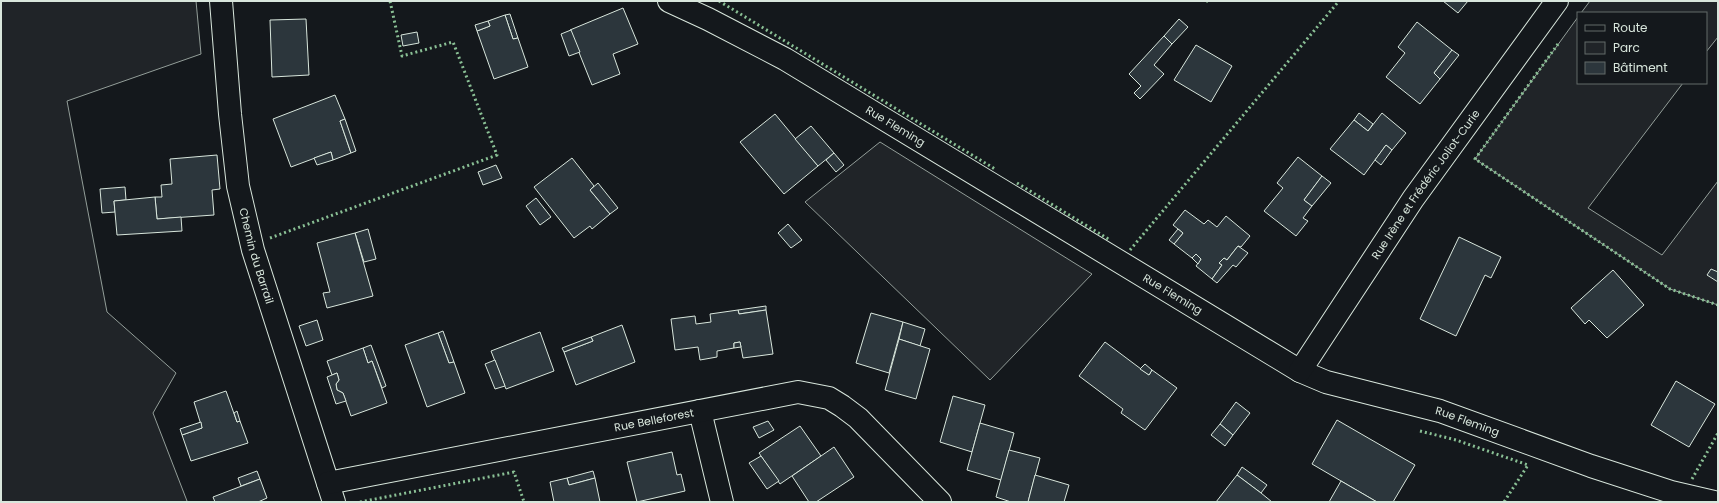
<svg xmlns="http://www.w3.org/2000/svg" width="1719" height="503" viewBox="0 0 1719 503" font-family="Poppins,sans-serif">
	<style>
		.green { fill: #202428; stroke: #939e99 }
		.building { fill: #2c363c; stroke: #d8e6dc }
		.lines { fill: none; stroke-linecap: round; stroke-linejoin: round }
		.minor-casing { stroke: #d8e6dc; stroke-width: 24 }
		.minor { stroke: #14181c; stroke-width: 22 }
		.hedge { stroke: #8ac095; stroke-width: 3; stroke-dasharray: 2 3; stroke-linecap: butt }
		.labels { text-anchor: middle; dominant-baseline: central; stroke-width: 3; stroke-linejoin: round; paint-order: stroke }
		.street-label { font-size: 11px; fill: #d8e6dc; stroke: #14181c }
	</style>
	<rect width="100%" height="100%" fill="#14181c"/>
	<g class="green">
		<path d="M1 1H196L201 54 67 101 107 312 176 373 153 413 187 501 184 502H1Z"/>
		<path d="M1590 1H1718V37L1706 52V13H1581Z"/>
		<path d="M1578 17V83H1683L1588 208 1662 255 1718 181V305L1670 289 1475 159Z"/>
		<path d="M880 142 1092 274 990 380 805 202Z"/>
	</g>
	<g class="building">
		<path d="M1443 1H1468L1458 13Z"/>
		<path d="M623 8 638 44 613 54 620 74 592 85 570 30Z"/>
		<path d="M510 14 518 38 513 39 505 15Z"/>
		<path d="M505 15 513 39 518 38 528 67 494 79 477 31 490 26 488 21Z"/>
		<path d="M306 19 309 75 272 77 270 20Z"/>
		<path d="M1179 19 1188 27 1172 44 1164 36Z"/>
		<path d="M488 21 490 26 477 31 475 25Z"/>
		<path d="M1417 22 1452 50 1434 73 1440 79 1420 104 1386 77 1405 53 1398 47Z"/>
		<path d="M571 30 580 52 569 56 561 34Z"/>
		<path d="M417 32 419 43 403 46 401 35Z"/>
		<path d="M1164 36 1172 44 1154 65 1164 74 1140 99 1134 93 1141 86 1129 74Z"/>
		<path d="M1196 45 1232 66 1211 102 1174 80Z"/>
		<path d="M1452 50 1459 55 1440 79 1434 73Z"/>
		<path d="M335 95 345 119 340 121 351 153 333 160 331 152 291 167 273 119Z"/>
		<path d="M1359 113 1373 124 1368 131 1354 120Z"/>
		<path d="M1382 113 1406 133 1392 150 1386 145 1364 175 1330 149 1354 120 1368 131Z"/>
		<path d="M775 114 818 166 784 194 740 142Z"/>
		<path d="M345 119 356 151 351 153 340 121Z"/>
		<path d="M811 126 834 153 818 166 795 139Z"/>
		<path d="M1386 145 1392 150 1381 165 1375 160Z"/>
		<path d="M331 152 333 160 317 165 314 158Z"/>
		<path d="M834 153 844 165 836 172 826 160Z"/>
		<path d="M217 155 220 189 212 190 214 215 157 219 155 197H162L161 185 172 184 170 159Z"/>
		<path d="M1298 157 1322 176 1304 200 1312 206 1303 218 1308 221 1296 236 1264 211 1283 188 1277 183Z"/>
		<path d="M572 158 594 186 590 190 610 214 592 229 590 226 574 238 534 187Z"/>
		<path d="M496 165 502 178 483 185 478 172Z"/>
		<path d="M1322 176 1331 183 1312 206 1304 200Z"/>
		<path d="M598 183 618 208 610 214 590 190Z"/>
		<path d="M125 187 126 200 114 201 115 212 102 213 100 189Z"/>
		<path d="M155 197 157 219 181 217 182 231 117 235 114 201Z"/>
		<path d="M536 198 551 217 540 225 526 206Z"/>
		<path d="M1185 210 1204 224 1208 220 1217 227 1226 216 1250 236 1241 247 1238 246 1227 260 1224 258 1219 263 1222 265 1212 279 1196 266 1201 259 1196 254 1192 258 1174 244 1183 233 1173 225Z"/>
		<path d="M788 224 802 240 791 248 778 233Z"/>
		<path d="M368 229 376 259 364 262 355 233Z"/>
		<path d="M1178 229 1183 233 1174 244 1169 240Z"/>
		<path d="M355 233 373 296 327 308 323 293 330 292 317 243Z"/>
		<path d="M1459 237 1501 257 1491 278 1485 275 1456 336 1420 319Z"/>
		<path d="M1238 246 1248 253 1236 267 1233 265 1217 283 1212 279 1222 265 1219 263 1224 258 1227 260Z"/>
		<path d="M1196 254 1201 259 1198 264 1192 258Z"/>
		<path d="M1711 269 1718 272V282L1707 275Z"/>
		<path d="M1613 270 1644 305 1607 338 1589 320 1585 324 1571 308Z"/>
		<path d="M766 306V310L739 314 738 310Z"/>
		<path d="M738 310 739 314 766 310 773 354 743 358 740 342 734 343V348L717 351V357L700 360 698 347 675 350 671 319 695 316 696 324 711 322 710 314Z"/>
		<path d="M871 313 903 322 889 373 856 363Z"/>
		<path d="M317 320 323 340 306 346 299 326Z"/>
		<path d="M903 322 925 329 920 346 899 339Z"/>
		<path d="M622 325 635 362 576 385 564 352 593 341 591 337Z"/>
		<path d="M443 331 454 362 449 363 438 333Z"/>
		<path d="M540 332 554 371 506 389 491 351Z"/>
		<path d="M438 333 449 363 454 362 465 393 427 407 405 345Z"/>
		<path d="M591 337 593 341 564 352 562 348Z"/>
		<path d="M899 339 930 349 916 399 885 390Z"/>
		<path d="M740 342 741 347 734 348V343Z"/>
		<path d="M1105 342 1149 375 1152 370 1177 388 1145 430 1121 413 1123 409 1079 376Z"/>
		<path d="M371 345 386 386 382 388 372 361 368 363 363 348Z"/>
		<path d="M363 348 368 363 372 361 387 403 351 416 343 393 337 390 336 384 339 380 337 373 332 375 327 361Z"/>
		<path d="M495 360 505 386 495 389 485 364Z"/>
		<path d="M1145 364 1152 370 1149 375 1140 369Z"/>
		<path d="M337 373 339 380 336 384 337 390 343 393 346 401 336 404 327 377Z"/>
		<path d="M1676 381 1715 404 1689 447 1651 425Z"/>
		<path d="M226 391 237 422 240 421 248 443 191 461 182 435 202 428 194 402Z"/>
		<path d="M953 396 985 405 972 452 940 442Z"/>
		<path d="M1236 402 1250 413 1233 435 1220 424Z"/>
		<path d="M237 411 240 421 237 422 234 413Z"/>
		<path d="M1337 420 1415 465 1393 502H1377L1312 464Z"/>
		<path d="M768 421 774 430 759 438 753 427Z"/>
		<path d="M201 422 202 428 182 435 180 429Z"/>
		<path d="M980 423 1014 433 1001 480 967 470Z"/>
		<path d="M1220 424 1233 435 1225 446 1211 435Z"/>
		<path d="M800 426 821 456 780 484 759 453Z"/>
		<path d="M834 447 854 477 816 502H809L792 476Z"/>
		<path d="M1009 450 1040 458 1028 502H1011L996 497Z"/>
		<path d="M672 452 677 475 681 474 685 491 637 502 627 462Z"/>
		<path d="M761 456 779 481 767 489 749 463Z"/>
		<path d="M1242 467 1267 485 1261 493 1237 475Z"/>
		<path d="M257 471 260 479 241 486 238 478Z"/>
		<path d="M593 471 595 478 569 485 567 478Z"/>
		<path d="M1035 475 1069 485 1064 502H1028Z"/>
		<path d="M1237 475 1261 493 1272 502H1216Z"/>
		<path d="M567 478 569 485 595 478 600 502H554L550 482Z"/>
		<path d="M260 479 267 498 258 502H215L213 497Z"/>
		<path d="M1341 481 1377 502H1329Z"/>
	</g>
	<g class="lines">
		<defs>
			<g id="minor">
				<path id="s1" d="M221 1 230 114 238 186 253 250 334 502"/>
				<path id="s2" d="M669 1 708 19 785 59 1300 371 1326 382 1440 411 1591 466 1671 492 1714 502"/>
				<path id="s3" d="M1300 371 1413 199 1557 1"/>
				<path d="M700 411 722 502"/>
				<path id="s4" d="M328 483 798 392 829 398 842 406 858 418 940 502"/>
			</g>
		</defs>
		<use href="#minor" class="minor-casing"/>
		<use href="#minor" class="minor"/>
		<g class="hedge">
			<path d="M719 1 995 169"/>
			<path d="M1206 2 1207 1"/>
			<path d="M1558 44 1475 159 1670 289 1718 305"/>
			<path d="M1017 183 1110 240"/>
			<path d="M270 238 497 155 453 42 402 56 390 1"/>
			<path d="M1130 250 1339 1"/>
			<path d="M1420 431 1456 440 1528 465 1504 502"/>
			<path d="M1692 479 1718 433"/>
			<path d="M360 502 514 472 524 502"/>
		</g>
	</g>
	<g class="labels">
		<g class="street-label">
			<text stroke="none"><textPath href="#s2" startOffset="259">Rue Fleming</textPath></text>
			<text stroke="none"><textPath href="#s3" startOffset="225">Rue Irène et Frédéric Joliot-Curie</textPath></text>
			<text stroke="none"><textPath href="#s1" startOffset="258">Chemin du Barrail</textPath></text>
			<text stroke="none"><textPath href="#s2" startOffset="583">Rue Fleming</textPath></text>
			<text stroke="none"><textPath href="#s4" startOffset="332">Rue Belleforest</textPath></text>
			<text stroke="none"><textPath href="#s2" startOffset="907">Rue Fleming</textPath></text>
		</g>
	</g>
	<rect width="1719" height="503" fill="none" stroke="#d8e6dc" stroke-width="4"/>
	<rect x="1577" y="12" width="130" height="72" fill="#14181c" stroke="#626a69"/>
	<rect x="1585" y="25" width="20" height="6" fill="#14181c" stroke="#626a69"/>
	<text x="1613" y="32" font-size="12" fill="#d8e6dc">Route</text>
	<rect x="1585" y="42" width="20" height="12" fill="#202428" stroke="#626a69"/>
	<text x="1613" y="52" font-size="12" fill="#d8e6dc">Parc</text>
	<rect x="1585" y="62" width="20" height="12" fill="#2c363c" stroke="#626a69"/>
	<text x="1613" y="72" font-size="12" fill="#d8e6dc">Bâtiment</text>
</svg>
